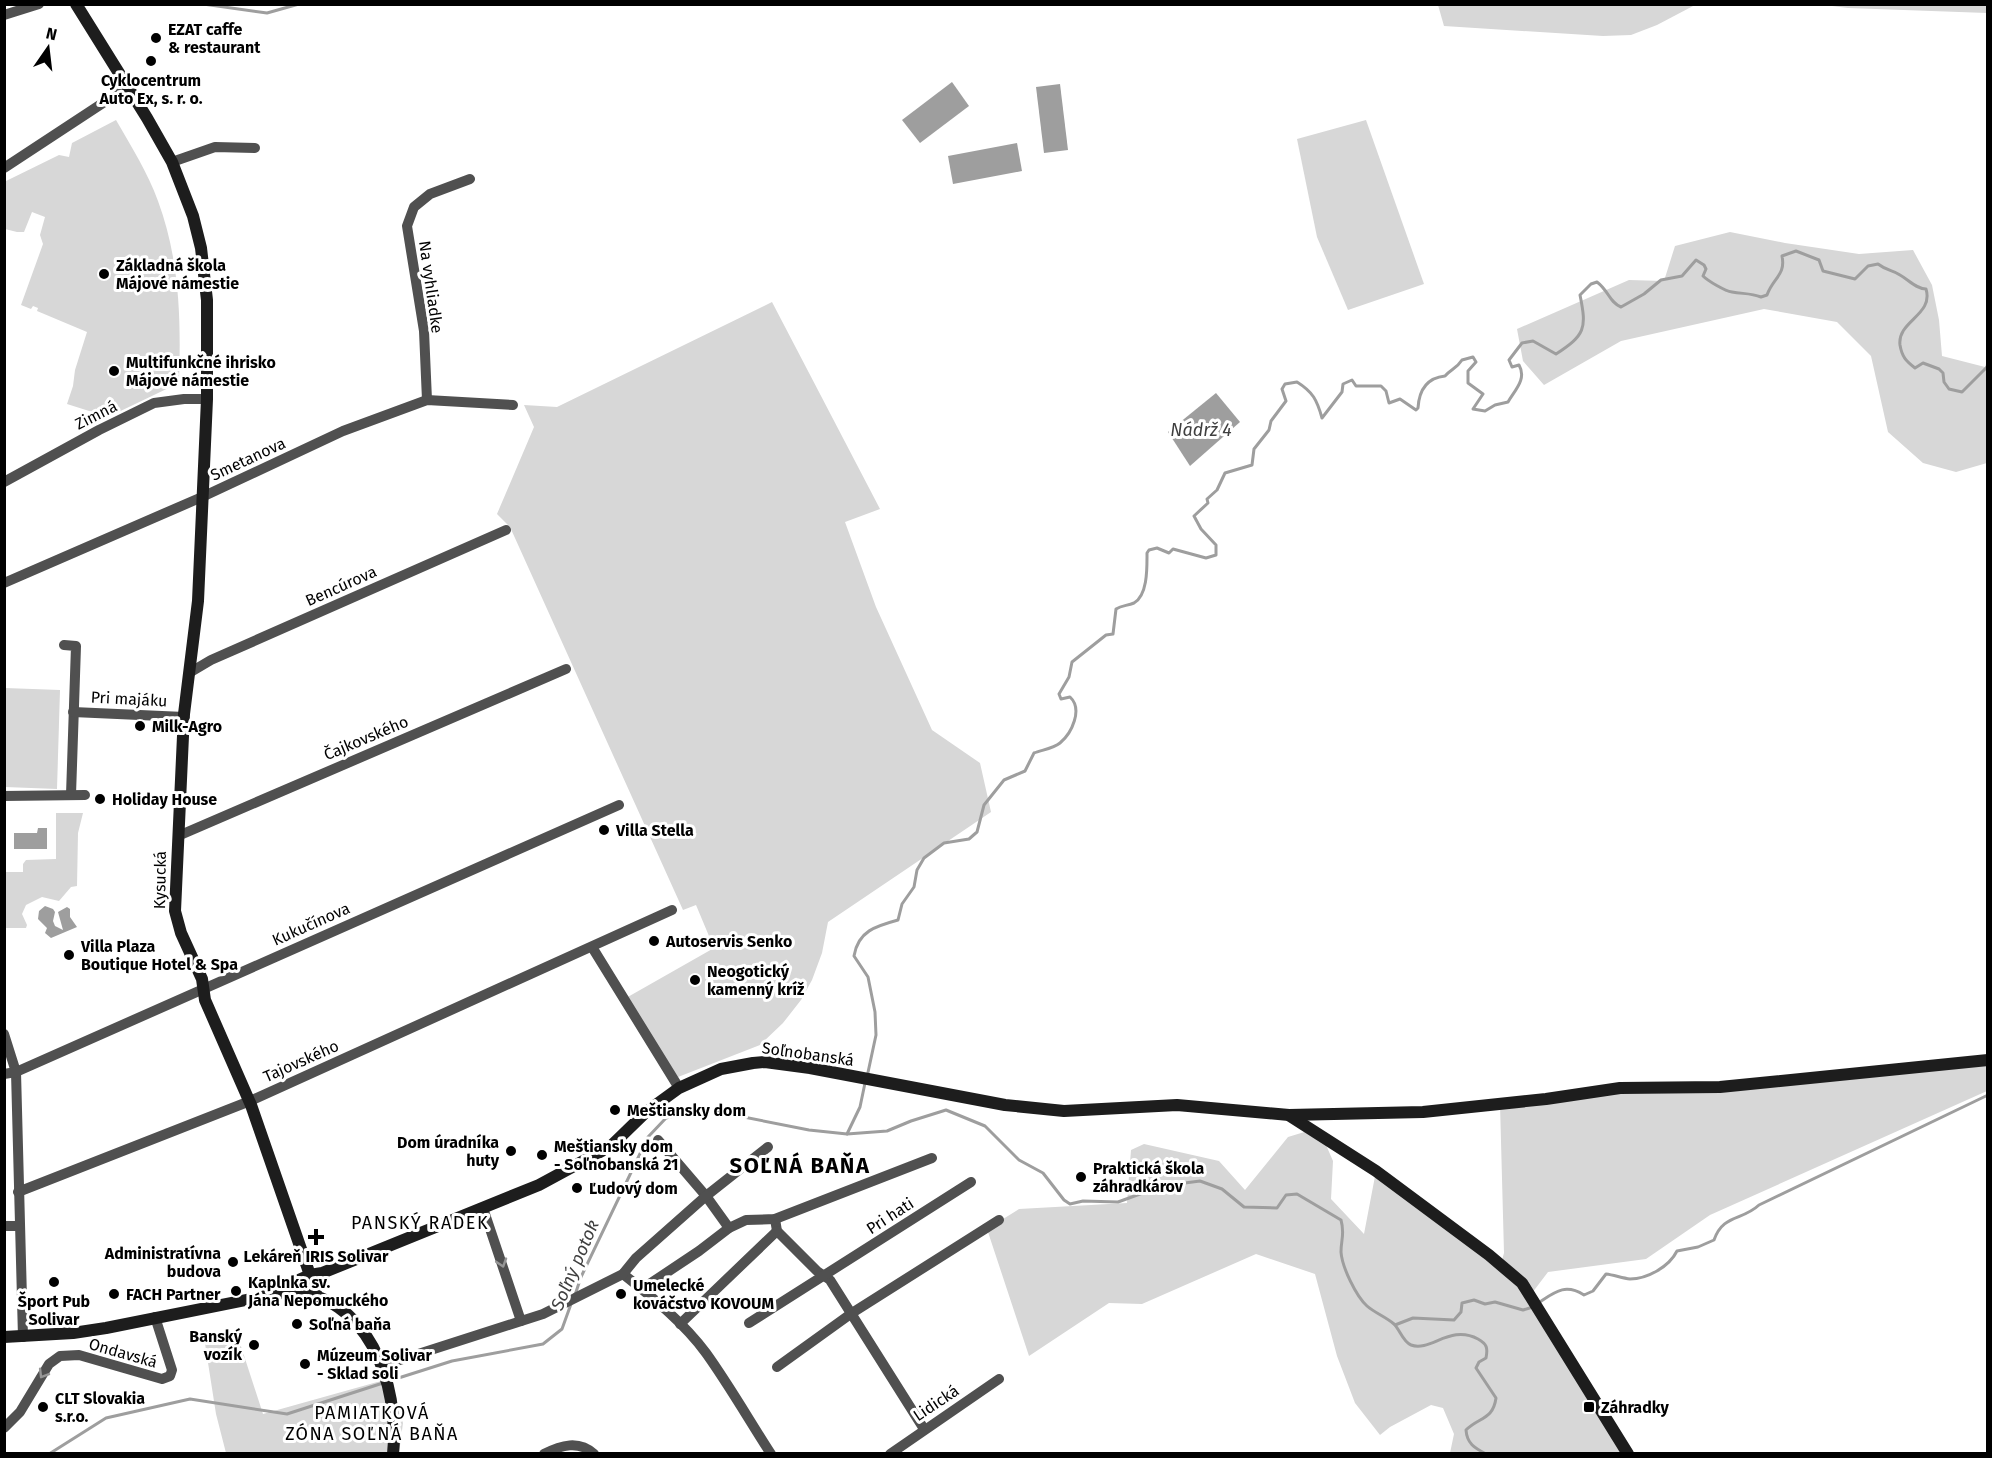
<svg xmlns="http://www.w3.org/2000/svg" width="1992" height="1458" viewBox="0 0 1992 1458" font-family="'Fira Sans',sans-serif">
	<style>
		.green { fill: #d7d7d7 }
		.water { fill: #9e9e9e }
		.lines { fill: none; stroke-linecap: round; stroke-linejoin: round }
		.stream { stroke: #9e9e9e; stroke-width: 3 }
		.street { stroke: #505050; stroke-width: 10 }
		.secondary { stroke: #1d1d1d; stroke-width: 12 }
		.oneway { stroke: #969696 }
		.poi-dot { fill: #000; stroke: #fff; stroke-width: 2 }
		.labels { text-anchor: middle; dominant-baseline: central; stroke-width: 6; stroke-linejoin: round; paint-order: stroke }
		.poi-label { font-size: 16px; font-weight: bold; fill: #000; stroke: #fff; text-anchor: start }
		.street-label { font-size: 16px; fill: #000; stroke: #fff }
		.water-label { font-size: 18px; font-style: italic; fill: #3f3f3f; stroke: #fff }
		.neighbourhood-label { font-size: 18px; letter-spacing: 1.5px; fill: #000; stroke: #fff }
		.district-label { font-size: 22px; font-weight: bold; letter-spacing: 1.5px; fill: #000; stroke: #fff }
	</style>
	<rect width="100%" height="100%" fill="#fff"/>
	<g class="green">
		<path d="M1987 4V13L1848 8 1824 5Z"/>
		<path d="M1438 5V4L1695 5 1657 25 1631 35 1603 36 1444 26Z"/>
		<path d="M116 120C131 146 148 173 158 201 180 261 181 320 179 383L108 417 67 404 73 386 75 370 87 332 37 311 38 308 33 306 31 309 21 305 43 244 40 235 45 217 32 212 24 232H17L5 229 4 182 59 155 69 157 72 143Z"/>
		<path d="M1366 120 1424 284 1348 310 1317 237 1297 139Z"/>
		<path d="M1730 232 1785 243 1859 254 1913 250 1932 285 1939 320 1942 356 1985 367 1987 361V463L1956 472 1923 463 1888 432 1871 356 1837 322 1764 309 1621 341 1544 385 1523 361 1517 329 1629 280 1664 281 1675 246Z"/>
		<path d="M772 302 880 509 845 522 876 607 932 730 980 763 991 812 828 922 822 953 812 980 801 1000 783 1023 760 1045 678 1077 626 998 714 948 696 905 683 910 510 527 497 514 534 427 524 405 557 407Z"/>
		<path d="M5 688 60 690 57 789 5 787Z"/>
		<path d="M56 813H83L78 833 77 886 71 887 59 901 42 897 26 905 22 914 27 925 26 928H5V872H23V864L26 860 56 859Z"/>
		<path d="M1987 1060V1091L1710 1215 1646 1259 1548 1272 1529 1297 1628 1453H1450L1454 1434 1443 1408 1431 1405 1390 1427 1380 1435 1355 1403 1337 1356 1315 1274 1256 1254 1142 1304 1109 1303 1029 1356 987 1229 1019 1209 1127 1203 1131 1150 1144 1144 1219 1161 1245 1190 1288 1137 1311 1130 1323 1138 1333 1161 1331 1199 1364 1234 1376 1171 1501 1264 1504 1253 1500 1104 1648 1087Z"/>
		<path d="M236 1331 263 1414 388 1379 403 1423 399 1453H226L216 1414 204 1337Z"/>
	</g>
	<g class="water">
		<path d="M952 82 969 106 920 143 902 120Z"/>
		<path d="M1060 84 1068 150 1044 153 1036 87Z"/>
		<path d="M1017 143 1022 171 953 184 948 156Z"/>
		<path d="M1216 393 1240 422 1190 466 1168 432Z"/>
		<path d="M38 828H47V849H14V833H37Z"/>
		<path d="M45 906 53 909 55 912 53 921 55 926 63 930 58 912 67 907 70 909V917L77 927 51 938 45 933 47 928 38 919 39 911Z"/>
	</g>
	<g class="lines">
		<g class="stream">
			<path d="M203 4 267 13 299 4"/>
			<path d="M867 1077 876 1035 875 1012 868 977 854 956C858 931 876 926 898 920L902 904 914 887 917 870 924 858 944 843 969 839 977 832 984 805 1004 780 1025 771 1034 753C1042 750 1054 748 1060 743 1072 733 1083 709 1070 697L1061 699 1059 694 1069 677 1072 662 1106 635 1113 634 1116 609C1122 605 1127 606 1134 603 1148 595 1147 567 1147 553L1149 550 1157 548 1169 553 1173 549 1206 558 1216 555V545L1201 529 1194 516 1208 503 1207 499 1217 490 1225 473 1252 465 1254 449 1269 430 1271 421 1286 401 1282 389 1285 384 1297 382C1313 392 1317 400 1322 418L1342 392 1343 384 1352 380 1356 386H1381L1386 391 1389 403 1400 399 1416 410 1418 408C1419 391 1426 378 1445 376 1451 369 1457 368 1462 360L1473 357 1476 362 1468 371V383L1483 394 1473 409 1485 411 1495 405 1508 402C1515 390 1527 379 1519 365L1512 367 1509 360 1522 343 1533 341 1556 354C1585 335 1587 329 1580 295L1591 284 1597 282C1609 291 1609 302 1621 307L1644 294 1661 280 1682 276 1696 260 1704 265 1706 269 1703 276C1708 281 1725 291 1732 292 1743 294 1751 293 1761 297L1767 295C1773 278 1786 275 1782 256L1796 251 1819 260 1823 271 1855 279 1868 266 1878 264C1887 271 1893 270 1900 275 1909 280 1916 289 1926 289 1934 315 1897 321 1900 345 1902 357 1906 361 1915 368L1923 363 1939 369 1943 373 1944 382 1949 389 1962 392 1988 366"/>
			<path d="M847 1134 860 1107 865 1083"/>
			<path d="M575 1295 581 1277 648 1137 666 1118 703 1109 809 1130 847 1134 887 1131 911 1121 946 1110 985 1126 1019 1160 1043 1173 1064 1200 1070 1204 1083 1201 1118 1202 1162 1186 1200 1181 1222 1189 1244 1207 1277 1208 1286 1195 1297 1194 1341 1220C1345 1234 1341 1239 1341 1252 1342 1267 1356 1296 1367 1306 1375 1313 1386 1317 1394 1324 1400 1330 1403 1342 1411 1345 1431 1352 1450 1324 1478 1339 1487 1344 1488 1348 1486 1358L1479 1362 1476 1368 1496 1398C1493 1420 1479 1417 1466 1430 1467 1444 1475 1448 1486 1454"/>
			<path d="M1538 1303C1555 1292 1565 1283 1584 1295L1593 1291 1606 1274C1614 1275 1622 1278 1630 1279 1647 1279 1669 1267 1677 1251L1698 1247 1714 1240C1723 1214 1742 1221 1759 1205L1988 1095"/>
			<path d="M1395 1325 1413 1318 1454 1320 1461 1312 1462 1303 1474 1300 1485 1304 1495 1302 1523 1310 1533 1307"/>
			<path d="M389 1381 452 1361 543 1344 562 1329 571 1304"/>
			<path d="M49 1454 106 1418 190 1399 287 1414 383 1383"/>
		</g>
		<g class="street">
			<path d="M4 15 39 4"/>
			<path d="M172 162 215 147 255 148"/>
			<path d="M4 168 109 99 126 85"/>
			<path d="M427 400 424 331 407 226 414 207 430 194 470 179"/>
			<path d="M4 482 99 430 154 403 184 399H207"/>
			<path d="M4 583 202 497 343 431 427 400 513 405"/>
			<path d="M64 645 76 646 71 795"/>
			<path d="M189 673 211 660 506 530"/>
			<path d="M73 712 184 717"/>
			<path d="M4 796 85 795"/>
			<path d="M178 836 566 669"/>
			<path d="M592 947 679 1088"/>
			<path d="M4 1034 16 1072 23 1337"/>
			<path d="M4 1074 16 1072 619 805"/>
			<path d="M658 1140 706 1196 729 1228"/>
			<path d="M18 1192 250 1101 672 910"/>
			<path d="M483 1208 521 1321"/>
			<path d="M775 1219 777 1231 817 1271 830 1280 924 1429"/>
			<path d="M4 1226H19"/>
			<path d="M623 1274C652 1297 684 1323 706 1353 729 1385 749 1420 771 1454"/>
			<path d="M642 1289 699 1251 729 1228 746 1220 775 1219 932 1158"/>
			<path d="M749 1323 971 1182"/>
			<path d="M680 1324 777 1231"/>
			<path d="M381 1366 543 1314 623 1274 636 1258 706 1196 768 1147"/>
			<path d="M777 1367 852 1313 999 1220"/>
			<path d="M4 1428 20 1412 49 1364 60 1356 79 1355 162 1379 170 1376 172 1370 155 1317"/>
			<path d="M544 1454C561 1445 579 1440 594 1454"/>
			<path d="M890 1454 999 1379"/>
		</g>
		<g class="secondary">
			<path d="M76 4 147 118 172 162 193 216 201 248 207 300V399L198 601 184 714 175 911 181 933 202 979 205 1000 251 1105 310 1275 315 1282 316 1296"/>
			<path d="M1290 1116 1376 1171 1489 1255 1522 1283 1628 1454"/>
			<path d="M265 1295 310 1275 322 1273 539 1185 611 1146 646 1112 679 1088 721 1069 753 1063 765 1062 810 1068 1005 1105 1064 1111 1177 1105 1289 1115 1423 1112 1546 1099 1620 1088 1720 1087 1988 1060"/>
			<path d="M4 1337 73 1333 106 1328 286 1292C368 1291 400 1385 393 1454"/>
		</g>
	</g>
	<defs><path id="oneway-chevron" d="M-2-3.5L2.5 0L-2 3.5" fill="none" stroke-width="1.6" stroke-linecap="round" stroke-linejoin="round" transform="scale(1.5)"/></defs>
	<g class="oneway">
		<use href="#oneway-chevron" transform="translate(502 1263) rotate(72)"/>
		<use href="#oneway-chevron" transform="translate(43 1374) rotate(121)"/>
	</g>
	<g class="poi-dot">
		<circle cx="156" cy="38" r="6"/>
		<circle cx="151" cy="61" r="6"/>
		<circle cx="104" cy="274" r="6"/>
		<circle cx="114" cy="371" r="6"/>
		<circle cx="140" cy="726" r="6"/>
		<circle cx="100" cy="799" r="6"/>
		<circle cx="604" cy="830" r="6"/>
		<circle cx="654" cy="941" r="6"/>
		<circle cx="69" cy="955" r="6"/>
		<circle cx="695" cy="980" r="6"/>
		<circle cx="615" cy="1110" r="6"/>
		<circle cx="511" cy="1151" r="6"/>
		<circle cx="542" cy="1155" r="6"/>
		<circle cx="1081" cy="1177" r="6"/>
		<circle cx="577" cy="1188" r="6"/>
		<path d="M313 1228h6v6h6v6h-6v6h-6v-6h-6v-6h6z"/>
		<circle cx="233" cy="1262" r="6"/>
		<circle cx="54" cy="1282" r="6"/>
		<circle cx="236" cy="1291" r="6"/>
		<circle cx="114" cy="1294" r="6"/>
		<circle cx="621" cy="1294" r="6"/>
		<circle cx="297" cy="1324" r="6"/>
		<circle cx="254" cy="1345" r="6"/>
		<circle cx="305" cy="1364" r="6"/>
		<circle cx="43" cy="1407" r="6"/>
		<rect x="1583" y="1401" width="12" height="12" rx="3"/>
	</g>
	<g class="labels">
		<g class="poi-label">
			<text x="168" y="29">EZAT caffe<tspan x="168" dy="18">&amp; restaurant</tspan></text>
			<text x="151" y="80" text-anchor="middle">Cyklocentrum<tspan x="151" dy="18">Auto Ex, s. r. o.</tspan></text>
			<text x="116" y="265">Základná škola<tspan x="116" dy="18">Májové námestie</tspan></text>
			<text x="126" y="362">Multifunkčné ihrisko<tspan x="126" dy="18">Májové námestie</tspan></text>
			<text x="152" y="726">Milk-Agro</text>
			<text x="112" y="799">Holiday House</text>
			<text x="616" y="830">Villa Stella</text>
			<text x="666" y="941">Autoservis Senko</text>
			<text x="81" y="946">Villa Plaza<tspan x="81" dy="18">Boutique Hotel &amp; Spa</tspan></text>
			<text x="707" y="971">Neogotický<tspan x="707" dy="18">kamenný kríž</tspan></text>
			<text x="627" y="1110">Meštiansky dom</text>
			<text x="499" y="1142" text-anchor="end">Dom úradníka<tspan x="499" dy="18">huty</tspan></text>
			<text x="554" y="1146">Meštiansky dom<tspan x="554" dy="18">- Soľnobanská 21</tspan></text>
			<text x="1093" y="1168">Praktická škola<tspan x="1093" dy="18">záhradkárov</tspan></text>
			<text x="589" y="1188">Ľudový dom</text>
			<text x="221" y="1253" text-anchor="end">Administratívna<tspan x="221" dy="18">budova</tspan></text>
			<text x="316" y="1256" text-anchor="middle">Lekáreň IRIS Solivar</text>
			<text x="248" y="1282">Kaplnka sv.<tspan x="248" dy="18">Jána Nepomuckého</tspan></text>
			<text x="633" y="1285">Umelecké<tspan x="633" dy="18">kováčstvo KOVOUM</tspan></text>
			<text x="126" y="1294">FACH Partner</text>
			<text x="54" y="1301" text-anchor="middle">Šport Pub<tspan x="54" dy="18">Solivar</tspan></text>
			<text x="309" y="1324">Soľná baňa</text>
			<text x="242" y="1336" text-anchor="end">Banský<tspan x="242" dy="18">vozík</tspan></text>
			<text x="317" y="1355">Múzeum Solivar<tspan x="317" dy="18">- Sklad soli</tspan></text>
			<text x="55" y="1398">CLT Slovakia<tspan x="55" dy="18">s.r.o.</tspan></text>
			<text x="1601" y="1407">Záhradky</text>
		</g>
		<g class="street-label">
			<text transform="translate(431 287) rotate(82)">Na vyhliadke</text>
			<text transform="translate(96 415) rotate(-27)">Zimná</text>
			<text transform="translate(248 459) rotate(-25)">Smetanova</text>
			<text transform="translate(341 586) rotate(-24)">Bencúrova</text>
			<text transform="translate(129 699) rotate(3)">Pri majáku</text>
			<text transform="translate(366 738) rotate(-23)">Čajkovského</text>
			<text transform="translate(160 880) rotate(-89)">Kysucká</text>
			<text transform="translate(311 924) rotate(-24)">Kukučínova</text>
			<text transform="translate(808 1054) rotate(8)">Soľnobanská</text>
			<text transform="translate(301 1061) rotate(-24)">Tajovského</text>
			<text transform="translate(890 1216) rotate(-33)">Pri hati</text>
			<text transform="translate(123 1353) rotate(16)">Ondavská</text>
			<text transform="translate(936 1403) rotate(-34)">Lidická</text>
		</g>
		<g class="water-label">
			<text x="1201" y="430">Nádrž 4</text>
			<text transform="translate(575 1265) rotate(-67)">Soľný potok</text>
		</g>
		<g class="neighbourhood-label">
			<text x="420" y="1223">PANSKÝ RADEK</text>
			<text x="372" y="1413">PAMIATKOVÁ<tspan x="372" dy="21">ZÓNA SOĽNÁ BAŇA</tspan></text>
		</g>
		<g class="district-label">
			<text x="800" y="1165">SOĽNÁ BAŇA</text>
		</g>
	</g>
	<rect width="1992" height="1458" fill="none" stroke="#000000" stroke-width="12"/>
	<g transform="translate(48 48) rotate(14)" stroke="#ffffff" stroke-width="4.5" paint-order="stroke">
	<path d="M0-4.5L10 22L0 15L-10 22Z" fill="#000000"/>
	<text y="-9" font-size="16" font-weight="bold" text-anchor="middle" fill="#000000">N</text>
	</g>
</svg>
